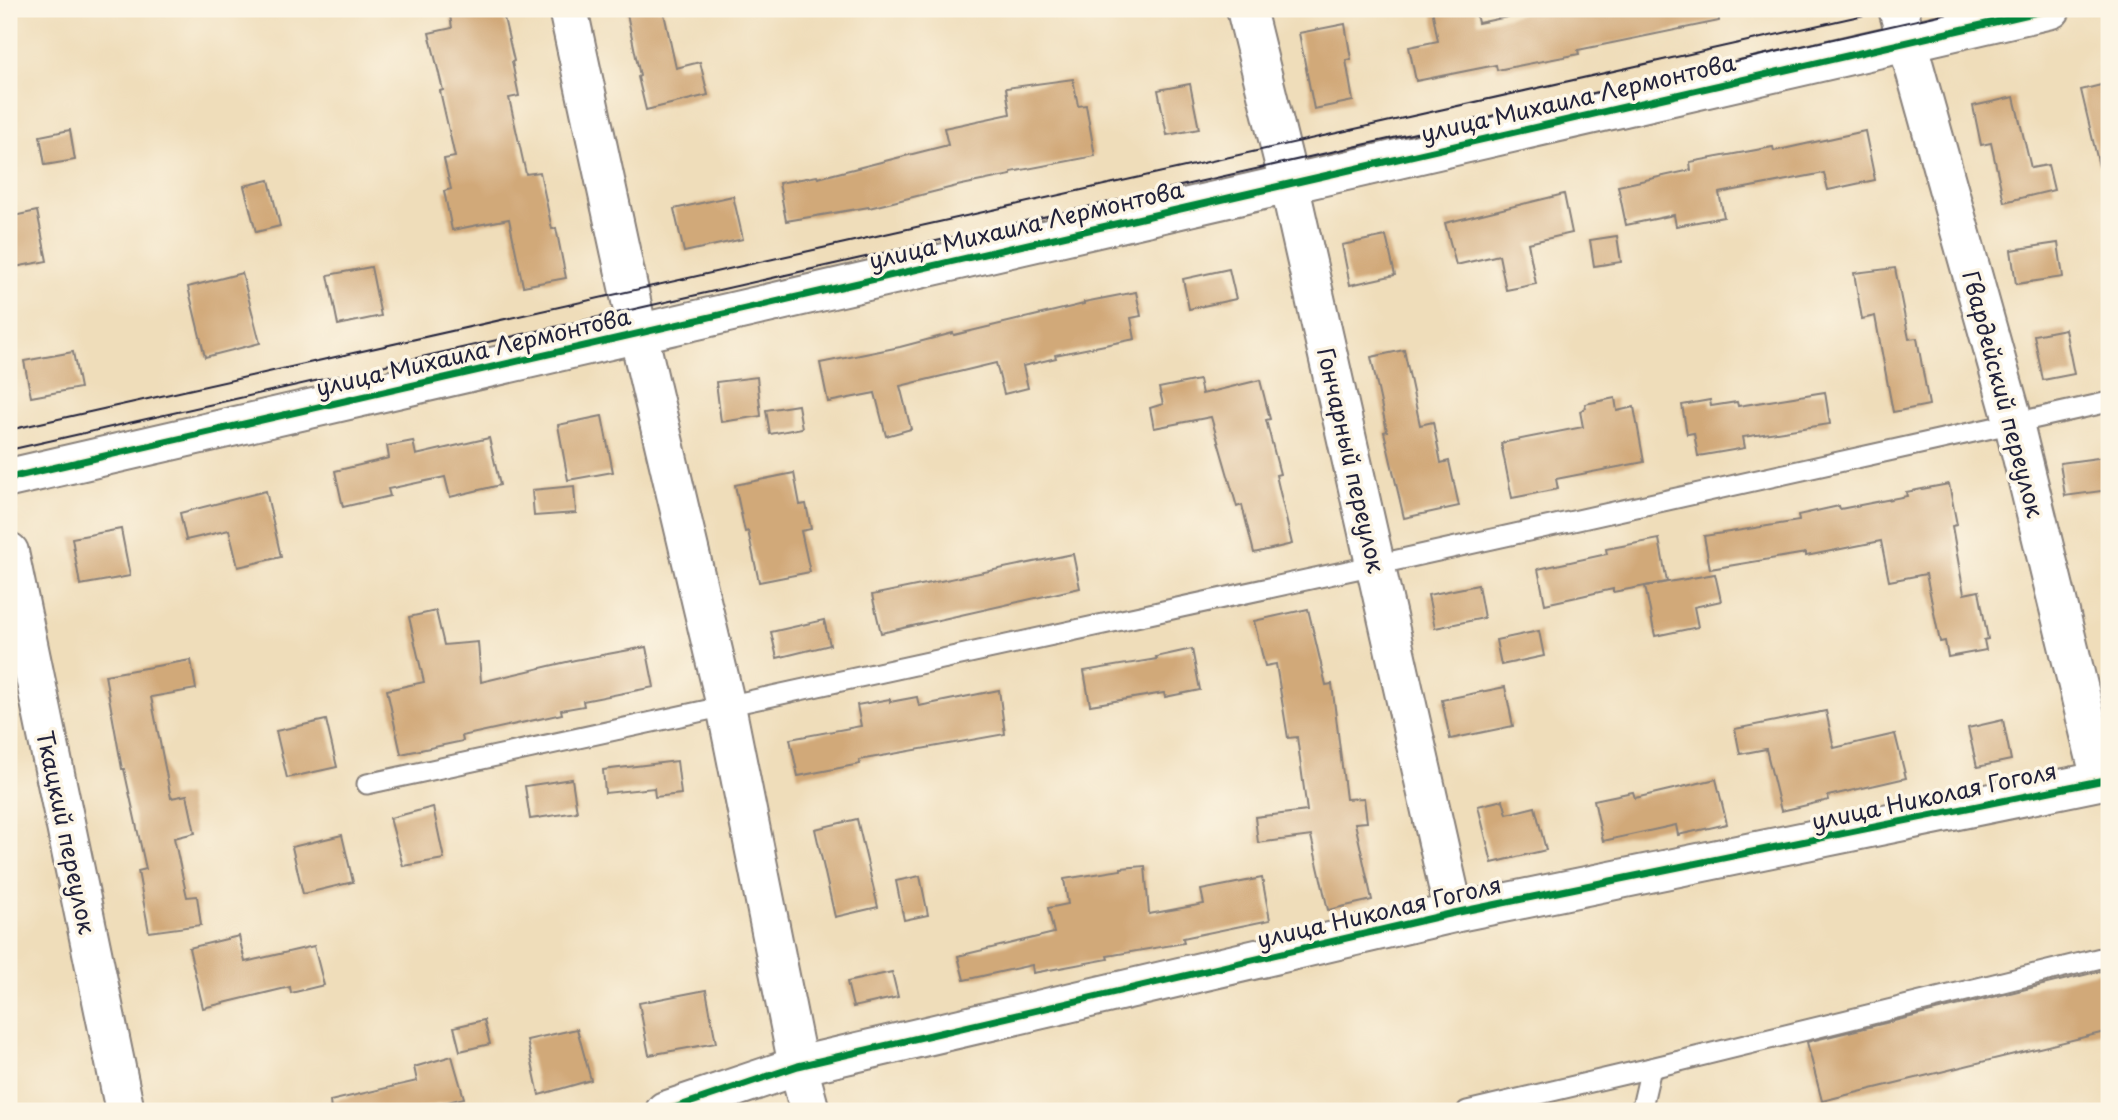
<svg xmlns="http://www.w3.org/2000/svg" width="2118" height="1120" viewBox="0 0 2118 1120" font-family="'Playpen Sans',sans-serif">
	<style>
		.building { fill: #d1a979 }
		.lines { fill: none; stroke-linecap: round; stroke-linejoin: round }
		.lane-casing { stroke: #88807a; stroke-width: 23 }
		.street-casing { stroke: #88807a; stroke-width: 42 }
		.lane { stroke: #fff; stroke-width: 19 }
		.street { stroke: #fff; stroke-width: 38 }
		.tram { stroke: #22223b; stroke-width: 2 }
		.cycleway-casing { stroke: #fcf5e5; stroke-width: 11 }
		.cycleway { stroke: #00873e; stroke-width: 7 }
		.labels { text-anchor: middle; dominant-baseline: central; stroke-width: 7; stroke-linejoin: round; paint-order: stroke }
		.street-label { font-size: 23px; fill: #22223b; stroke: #fcf5e5 }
	</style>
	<rect width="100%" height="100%" fill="#fcf5e5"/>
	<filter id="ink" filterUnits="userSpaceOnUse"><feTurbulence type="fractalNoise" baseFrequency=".0143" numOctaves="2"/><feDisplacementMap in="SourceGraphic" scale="14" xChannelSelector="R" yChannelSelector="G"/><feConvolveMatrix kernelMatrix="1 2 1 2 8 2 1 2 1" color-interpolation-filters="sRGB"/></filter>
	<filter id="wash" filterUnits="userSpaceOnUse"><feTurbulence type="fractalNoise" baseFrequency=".00686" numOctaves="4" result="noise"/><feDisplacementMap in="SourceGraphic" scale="28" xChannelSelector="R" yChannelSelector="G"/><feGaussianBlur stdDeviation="1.57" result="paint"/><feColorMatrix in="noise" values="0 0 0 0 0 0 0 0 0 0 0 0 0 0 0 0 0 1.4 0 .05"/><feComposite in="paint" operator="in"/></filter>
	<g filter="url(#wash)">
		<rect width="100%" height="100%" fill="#efddba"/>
		<g id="blocks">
			<g class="building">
				<path d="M449 9H502L514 61 512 62 519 96 509 98 526 174 540 172 552 229 556 228 566 278 523 286 509 219 452 230 444 191 451 189 444 159 455 157 440 91 443 90 429 33 452 28Z"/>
				<path d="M626 9H663L676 68 700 62 708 95 646 110 638 77 640 76Z"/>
				<path d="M1432 9H1475L1478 23 1546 9H1718L1719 21 1578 50 1579 54 1497 70 1496 65 1416 81 1409 47 1438 41Z"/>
				<path d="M1345 24 1351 59 1346 60 1353 101 1314 109 1299 33Z"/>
				<path d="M1073 79 1078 106 1086 105 1095 156 1011 172V175L957 186 869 208V207L786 221 779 183 817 176 818 178 948 145 944 128 1010 114 1006 88Z"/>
				<path d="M2109 83V165L2099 166 2081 90Z"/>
				<path d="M1190 84 1199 129 1167 135 1158 90Z"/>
				<path d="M2014 97 2031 168 2048 165 2054 190 2004 202 1991 143 1981 145 1973 106Z"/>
				<path d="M70 130 75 160 45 165 40 136Z"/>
				<path d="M1865 131 1875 180 1828 190 1824 173 1719 193 1724 217 1676 226 1674 215 1626 225 1618 186 1691 170 1690 162 1773 147 1774 151Z"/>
				<path d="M269 180 280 226 256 232 244 186Z"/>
				<path d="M1564 194 1572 233 1528 243 1536 284 1506 290 1499 255 1456 265 1445 223Z"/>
				<path d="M733 196 743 239 684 252 674 209Z"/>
				<path d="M37 211 47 261 9 268V217Z"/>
				<path d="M1386 236 1395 275 1350 285 1342 245Z"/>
				<path d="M1617 236 1621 262 1594 266 1590 240Z"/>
				<path d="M2058 243 2063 277 2016 284 2011 250Z"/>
				<path d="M371 267 381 316 338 325 328 275Z"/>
				<path d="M1895 268 1909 339 1917 338 1929 405 1893 412 1875 316 1862 319 1854 273Z"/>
				<path d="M1229 269 1236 299 1189 309 1183 279Z"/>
				<path d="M242 273 260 343 205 357 188 287Z"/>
				<path d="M1136 292 1141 316 1131 318 1135 339 1055 355 1056 358 1023 366 1028 388 1004 394 996 363 900 386 911 429 886 436 875 393 828 402 820 363 900 347 953 333 954 335 1084 304V302Z"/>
				<path d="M2065 329 2074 374 2043 380 2034 335Z"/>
				<path d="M1404 350 1420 425 1433 422 1441 463 1449 461 1459 506 1404 518 1384 432 1387 431 1371 357Z"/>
				<path d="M73 352 80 388 31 397 24 361Z"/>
				<path d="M757 377 761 416 721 422 716 382Z"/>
				<path d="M1199 380 1202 394 1260 380 1270 419 1266 420 1280 474 1276 475 1292 544 1254 553 1242 505 1237 507 1211 417 1154 428 1150 408 1163 404 1159 388Z"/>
				<path d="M1825 392 1830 424 1743 437 1745 448 1698 456 1694 433 1687 434 1682 405 1710 400 1711 406 1737 402 1738 406Z"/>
				<path d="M1615 398 1617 411 1634 407 1644 462 1556 479 1558 489 1512 498 1501 443 1583 427 1580 411 1586 408 1585 404Z"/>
				<path d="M798 405 802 428 770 434 766 410Z"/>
				<path d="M602 416 613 472 568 480 558 425Z"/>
				<path d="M489 438 500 485 450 497 445 477 388 489 390 496 343 507 335 471 389 458 387 446 413 441 416 455Z"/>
				<path d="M2106 457 2109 490 2065 496 2060 463Z"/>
				<path d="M794 473 800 505 806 504 811 529 801 531 810 572 759 582 748 531 745 532 735 485Z"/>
				<path d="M1949 484 1957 525 1952 526 1964 594 1979 591 1988 639 1984 640 1986 650 1948 657 1945 641 1940 642 1926 574 1889 581 1881 541 1806 556V553L1710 569 1704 536 1799 521 1798 515 1839 506 1840 509 1907 496 1906 492Z"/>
				<path d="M574 486 576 513 534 516 532 490Z"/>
				<path d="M266 491 281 557 238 567 229 530 186 540 180 513Z"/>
				<path d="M121 529 130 576 80 585 72 538Z"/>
				<path d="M1659 539 1667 582 1613 592V589L1545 604 1538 569 1607 554 1606 549Z"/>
				<path d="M1073 554 1080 588 881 633 872 595Z"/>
				<path d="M1715 574 1721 601 1694 607 1698 627 1655 636 1645 586Z"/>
				<path d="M1478 585 1484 618 1435 628 1428 595Z"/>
				<path d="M1308 609 1326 685 1332 684 1346 799 1364 798 1367 822 1355 823 1372 900 1328 910 1311 836 1258 843 1255 817 1307 811 1297 737 1288 738 1276 664 1265 666 1254 621Z"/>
				<path d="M436 611 444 645 478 642 481 682 575 660 646 647 654 687 583 701 584 706 561 710 562 714 462 736 463 741 401 754 387 690 424 682 409 617Z"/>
				<path d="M824 620 830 645 777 658 771 632Z"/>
				<path d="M1539 631 1544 656 1501 665 1496 640Z"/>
				<path d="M1192 649 1200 690 1165 697 1164 693 1090 705 1084 671 1157 659 1156 657Z"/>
				<path d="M191 660 196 689 151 697 171 798 187 795 195 833 174 838 187 897 197 896 201 925 149 932 138 871 146 869 124 769H122L105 675Z"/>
				<path d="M1505 687 1513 726 1450 739 1442 700Z"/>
				<path d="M999 690 1005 734 859 760 860 764 798 776 790 739 861 726 857 705 890 699V702L917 697 919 706Z"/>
				<path d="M1826 711 1834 748 1895 734 1906 778 1828 796 1829 800 1781 811 1766 749 1740 754 1735 729Z"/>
				<path d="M326 720 337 767 287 778 276 731Z"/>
				<path d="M2003 720 2011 760 1977 767 1968 728Z"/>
				<path d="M677 761 681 794 655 797 654 788 605 793 603 770Z"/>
				<path d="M572 779 577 812 530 819 525 786Z"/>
				<path d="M1716 779 1727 824 1678 835 1676 825 1603 841 1594 800 1633 792 1635 798Z"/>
				<path d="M1503 800 1507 814 1535 807 1546 850 1492 863 1478 806Z"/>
				<path d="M433 807 444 859 403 866 390 818Z"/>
				<path d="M857 819 878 907 835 917 815 829Z"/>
				<path d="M342 835 353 882 303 894 292 847Z"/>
				<path d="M1145 866 1149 914 1204 904 1201 890 1262 878 1270 920 1183 938 1184 943 1107 956 1108 959 1033 973 1032 965 964 980 958 956 1054 933 1048 908 1068 904 1064 879 1121 870V868Z"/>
				<path d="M920 876 928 915 904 920 896 881Z"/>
				<path d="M239 936 245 962 314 946 324 985 291 993 290 987 203 1008 189 948Z"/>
				<path d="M2109 969V1031L1822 1101 1807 1042Z"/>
				<path d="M892 972 898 997 853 1007 847 982Z"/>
				<path d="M706 990 716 1043 649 1055 639 1003Z"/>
				<path d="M484 1020 490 1044 460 1051 454 1027Z"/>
				<path d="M577 1029 591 1080 539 1095 527 1040Z"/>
				<path d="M452 1056 464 1098 411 1111H331L330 1101 417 1081 414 1067Z"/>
			</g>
		</g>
	</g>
	<g filter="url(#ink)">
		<use href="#blocks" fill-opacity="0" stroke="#88807a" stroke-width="2"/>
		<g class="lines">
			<defs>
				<g id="lane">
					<path d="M367 784 1375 565 2109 402"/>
					<path d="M1651 1068 2109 956"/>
					<path d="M1467 1111 1651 1068 1641 1111"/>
				</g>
				<g id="street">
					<path d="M568 9 638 333 726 706 798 1066 810 1111"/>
					<path d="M1246 9 1289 183 1454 913"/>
					<path d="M1898 9 2014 424 2101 780"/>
					<path d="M9 478 2051 9"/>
					<path d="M9 552 125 1111"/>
					<path d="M665 1111 798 1066 1454 913 2109 779"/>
				</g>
			</defs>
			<use href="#lane" class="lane-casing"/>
			<use href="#street" class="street-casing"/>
			<use href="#lane" class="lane"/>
			<use href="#street" class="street"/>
			<g class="tram">
				<path d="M9 430 1891 9"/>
				<path d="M9 450 1966 9"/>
			</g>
			<defs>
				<g id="cycleway">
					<path d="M9 478 2051 9"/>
					<path d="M665 1111 798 1066 1454 913 2109 779"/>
				</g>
			</defs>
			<use href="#cycleway" class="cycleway-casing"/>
			<use href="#cycleway" class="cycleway"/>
		</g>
	</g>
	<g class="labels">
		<g class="street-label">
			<text transform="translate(1578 97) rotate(-13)">улица Михаила Лермонтова</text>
			<text transform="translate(1026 224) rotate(-13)">улица Михаила Лермонтова</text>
			<text transform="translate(473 351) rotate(-13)">улица Михаила Лермонтова</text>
			<text transform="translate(2004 394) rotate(75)">Гвардейский переулок</text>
			<text transform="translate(1352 460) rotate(77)">Гончарный переулок</text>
			<text transform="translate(1934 795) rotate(-12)">улица Николая Гоголя</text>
			<text transform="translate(67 832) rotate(78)">Ткацкий переулок</text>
			<text transform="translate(1379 911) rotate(-13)">улица Николая Гоголя</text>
		</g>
	</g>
	<rect width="2118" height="1120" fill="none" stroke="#fcf5e5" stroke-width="35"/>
</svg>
